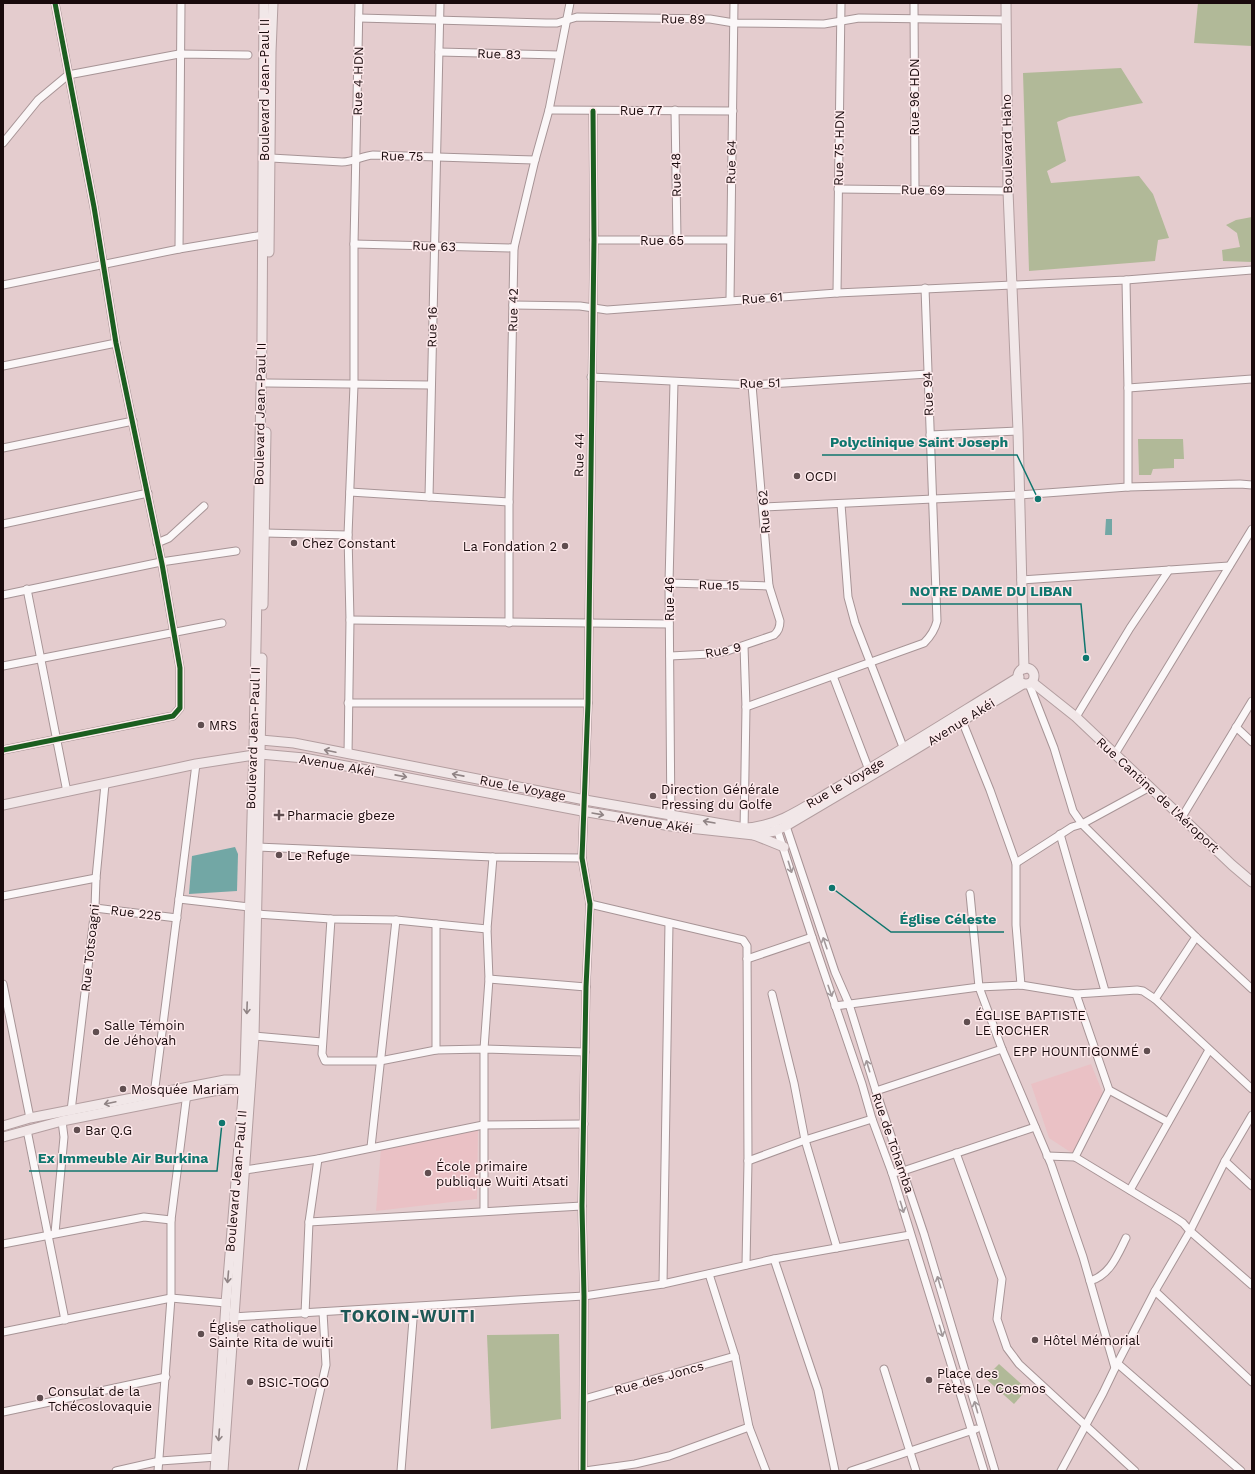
<svg xmlns="http://www.w3.org/2000/svg" width="1255" height="1474" viewBox="0 0 1255 1474" font-family="'Work Sans',sans-serif">
	<style>
		.built { fill: #eac1c5 }
		.green { fill: #b1b998 }
		.water { fill: #72a7a5 }
		.lines { fill: none; stroke-linecap: round; stroke-linejoin: round }
		.minor-casing { stroke: #a79496; stroke-width: 9 }
		.major-casing { stroke: #b39ea0; stroke-width: 11 }
		.minor { stroke: #fbf7f8; stroke-width: 7 }
		.major { stroke: #f1e7e8; stroke-width: 9 }
		.cycleway-casing { stroke: #feeaec; stroke-width: 8 }
		.cycleway { stroke: #1b5e20; stroke-width: 5 }
		.oneway { stroke: #908485 }
		.oneway2 { stroke: #a1989a }
		.poi-dot { fill: #604e50; stroke: #feeaec; stroke-width: 1.5 }
		.labels { text-anchor: middle; dominant-baseline: central; stroke-width: 3; stroke-linejoin: round; paint-order: stroke }
		.street-label { font-size: 13px; fill: #190a0c; stroke: #feeaec }
		.poi-label { font-size: 13px; fill: #190a0c; stroke: #feeaec; text-anchor: start }
		.district-label { font-size: 17px; font-weight: bold; letter-spacing: 1px; fill: #1d5856; stroke: #feeaec }
		.leader { fill: none; stroke: #0f766e; stroke-width: 1.5 }
		.callout-dot { fill: #0f766e; stroke: #feeaec; stroke-width: 1.5 }
		.callout-label { font-size: 14px; text-anchor: middle; font-weight: bold; fill: #0f766e; stroke: #feeaec; stroke-width: 3; stroke-linejoin: round; paint-order: stroke }
	</style>
	<rect width="100%" height="100%" fill="#e4ccce"/>
	<g class="built">
		<path d="M1091 1064 1104 1096 1075 1155 1049 1138 1031 1084Z"/>
		<path d="M478 1130 477 1199 376 1211 381 1148Z"/>
	</g>
	<g class="green">
		<path d="M1198 3H1252V46L1194 43Z"/>
		<path d="M1121 68 1143 103 1069 117 1057 122 1066 161 1047 171 1051 183 1139 176 1153 194 1169 238 1158 240 1155 261 1029 271 1023 73Z"/>
		<path d="M1252 217V262L1223 261 1222 250 1240 247 1237 233 1226 225 1236 220Z"/>
		<path d="M1138 439H1183L1184 459H1174V468L1153 469 1151 475H1139Z"/>
		<path d="M559 1334 561 1419 491 1429 487 1335Z"/>
		<path d="M999 1364 1027 1389 1014 1404 985 1378Z"/>
	</g>
	<g class="water">
		<path d="M1106 519H1112V535H1105Z"/>
		<path d="M235 847 238 854 237 891 189 894 192 856Z"/>
	</g>
	<g class="lines">
		<defs>
			<g id="minor">
				<path d="M914 3 915 190"/>
				<path d="M359 18 546 23H557L577 17 710 19 734 23 824 24 859 18 1006 20"/>
				<path d="M439 52 559 55"/>
				<path d="M549 110 733 111"/>
				<path d="M675 110 677 240"/>
				<path d="M3 143 38 100 68 75 179 54 248 55"/>
				<path d="M271 158 342 162C353 162 362 156 373 155L535 160"/>
				<path d="M838 189 1008 191"/>
				<path d="M594 240H730"/>
				<path d="M354 244 514 248"/>
				<path d="M179 249 181 3"/>
				<path d="M1126 280 1128 388V487"/>
				<path d="M3 285 179 249 263 235"/>
				<path d="M837 293 841 3"/>
				<path d="M730 300 734 3"/>
				<path d="M513 305 580 306 607 310 837 293 1126 280 1252 270"/>
				<path d="M3 366 116 343"/>
				<path d="M591 377 752 385 928 374"/>
				<path d="M267 383 430 385"/>
				<path d="M1128 388 1252 379"/>
				<path d="M930 435 1018 431"/>
				<path d="M3 448 133 421"/>
				<path d="M350 492 509 502"/>
				<path d="M429 497 440 3"/>
				<path d="M841 504 848 597 855 623 905 752"/>
				<path d="M764 507 1019 495 1128 487 1240 484 1252 485"/>
				<path d="M3 524 148 493"/>
				<path d="M265 533 348 535"/>
				<path d="M157 543 169 538 204 506"/>
				<path d="M1021 580 1229 566"/>
				<path d="M669 583 769 586"/>
				<path d="M27 589 67 792"/>
				<path d="M3 595 161 562 236 551"/>
				<path d="M350 620 669 624"/>
				<path d="M509 623V502L514 248 535 160 549 110 570 3"/>
				<path d="M670 656 710 654 727 651 774 635C779 631 780 627 780 621L769 586 752 385"/>
				<path d="M3 666 222 623"/>
				<path d="M833 676 869 770"/>
				<path d="M1029 684 1054 748 1073 811 1082 824 1196 937 1252 989"/>
				<path d="M348 703H588"/>
				<path d="M746 707 924 643C931 636 935 630 937 621L925 288"/>
				<path d="M1076 717 1130 628 1169 570"/>
				<path d="M961 718 990 790 1016 863V925L1021 985"/>
				<path d="M1236 727 1252 742"/>
				<path d="M3 750 173 716 180 708V668L162 564 116 343 94 207 55 3"/>
				<path d="M348 754 350 620 348 535 354 385V244L359 3"/>
				<path d="M1115 754 1252 529"/>
				<path d="M196 764 179 899 249 907"/>
				<path d="M1182 817 1252 701"/>
				<path d="M785 823 835 972 849 1004 876 1091 924 1234 995 1471"/>
				<path d="M671 826 669 583 674 382"/>
				<path d="M776 826 812 937 862 1084 872 1119 892 1173 984 1471"/>
				<path d="M744 832 746 707 744 646"/>
				<path d="M1060 834 1105 991"/>
				<path d="M257 847 493 857 582 858"/>
				<path d="M1016 863 1072 827 1082 824 1150 787"/>
				<path d="M970 894 979 987 1002 1049 1051 1164 1083 1257 1115 1368"/>
				<path d="M3 896 96 878"/>
				<path d="M590 904 743 940 747 946 748 1161 746 1265"/>
				<path d="M95 908 177 918"/>
				<path d="M256 914 331 919 396 920 487 929"/>
				<path d="M331 919 322 1054 325 1061H380L436 1050 484 1049 585 1052"/>
				<path d="M747 959 812 937"/>
				<path d="M489 979 586 987"/>
				<path d="M3 984 30 1118"/>
				<path d="M772 994 794 1083 805 1140 837 1248"/>
				<path d="M1076 994 1109 1090 1168 1122"/>
				<path d="M1155 999 1196 937"/>
				<path d="M835 1006 979 987 1021 985 1076 994 1137 990 1143 991 1155 999 1252 1089"/>
				<path d="M254 1036 322 1042"/>
				<path d="M436 1050V924"/>
				<path d="M876 1091 1002 1049"/>
				<path d="M154 1095 179 899"/>
				<path d="M71 1111 95 908 96 878 105 784"/>
				<path d="M27 1130 65 1320"/>
				<path d="M371 1147 396 920"/>
				<path d="M956 1153 1002 1279 997 1319 1007 1348 1019 1364 1135 1471"/>
				<path d="M1047 1156 1075 1157 1174 1217 1183 1223 1190 1231 1252 1285"/>
				<path d="M1075 1157 1109 1090"/>
				<path d="M748 1161 805 1140 872 1119"/>
				<path d="M1225 1161 1252 1186"/>
				<path d="M245 1170 318 1159 483 1125 584 1124"/>
				<path d="M892 1173 903 1171 1035 1127"/>
				<path d="M1130 1190 1209 1050"/>
				<path d="M484 1211V1049L489 979 487 929 493 857"/>
				<path d="M309 1222 582 1206"/>
				<path d="M55 1233 64 1137 62 1121"/>
				<path d="M3 1244 144 1217 171 1220"/>
				<path d="M774 1259 818 1390 835 1471"/>
				<path d="M709 1274 735 1356 749 1427 766 1471"/>
				<path d="M1090 1281C1110 1275 1117 1256 1126 1238"/>
				<path d="M663 1284 669 923"/>
				<path d="M1155 1291 1252 1382"/>
				<path d="M305 1314 309 1222 318 1159"/>
				<path d="M233 1317 584 1296 663 1284 774 1259 910 1235"/>
				<path d="M3 1332 171 1298 226 1303"/>
				<path d="M1117 1363 1241 1471"/>
				<path d="M884 1369 916 1471"/>
				<path d="M584 1399 735 1356"/>
				<path d="M3 1412 166 1377"/>
				<path d="M116 1471 160 1461 217 1457"/>
				<path d="M158 1471 171 1298V1220L187 1093"/>
				<path d="M302 1471 326 1365 323 1312"/>
				<path d="M401 1471 414 1307"/>
				<path d="M583 1471 584 1296 582 1206 586 987 590 904 582 858 588 703 594 240 593 111"/>
				<path d="M585 1471 635 1464 669 1456 749 1427"/>
				<path d="M851 1471 976 1429"/>
				<path d="M1061 1471 1103 1393 1115 1368 1155 1291 1190 1231 1225 1161 1252 1115"/>
			</g>
			<g id="major">
				<path d="M1006 3 1008 191 1018 431 1024 669"/>
				<path d="M269 252 271 52 273 3"/>
				<path d="M263 605 266 432"/>
				<circle cx="1026" cy="676" r="8"/>
				<path d="M1032 682 1076 717 1232 865 1252 882"/>
				<path d="M257 744 261 740 294 743 585 800 745 828C778 827 806 806 833 790 896 754 957 715 1019 677"/>
				<path d="M256 756 260 754 304 758 582 811 671 826 754 835 775 831 786 826 906 755 1023 684"/>
				<path d="M3 805 196 764 254 755"/>
				<path d="M754 835 784 847"/>
				<path d="M3 1126 30 1118 225 1080H244L250 1078"/>
				<path d="M3 1137 62 1121 213 1091 244 1088 250 1086"/>
				<path d="M215 1471 226 1303 245 1072 254 746 262 339 264 3"/>
				<path d="M223 1471 254 1036 262 658"/>
			</g>
		</defs>
		<use href="#minor" class="minor-casing"/>
		<use href="#major" class="major-casing"/>
		<use href="#minor" class="minor"/>
		<use href="#major" class="major"/>
		<defs>
			<g id="cycleway">
				<path d="M3 750 173 716 180 708V668L162 564 116 343 94 207 55 3"/>
				<path d="M583 1471 584 1296 582 1206 586 987 590 904 582 858 588 703 594 240 593 111"/>
			</g>
		</defs>
		<use href="#cycleway" class="cycleway-casing"/>
		<use href="#cycleway" class="cycleway"/>
	</g>
	<defs><path id="oneway-shaft" d="M-6 0H5M1.5-3L5.5 0L1.5 3" fill="none" stroke-width="1.6" stroke-linecap="round" stroke-linejoin="round"/></defs>
	<g class="oneway">
		<use href="#oneway-shaft" transform="translate(330 751) rotate(-168)"/>
		<use href="#oneway-shaft" transform="translate(458 775) rotate(-169)"/>
		<use href="#oneway-shaft" transform="translate(401 776) rotate(11)"/>
		<use href="#oneway-shaft" transform="translate(598 814) rotate(10)"/>
		<use href="#oneway-shaft" transform="translate(709 822) rotate(-170)"/>
		<use href="#oneway-shaft" transform="translate(247 1008) rotate(92)"/>
		<use href="#oneway-shaft" transform="translate(110 1103) rotate(168)"/>
		<use href="#oneway-shaft" transform="translate(228 1277) rotate(95)"/>
		<use href="#oneway-shaft" transform="translate(219 1435) rotate(94)"/>
	</g>
	<g class="oneway2">
		<use href="#oneway-shaft" transform="translate(790 867) rotate(73)"/>
		<use href="#oneway-shaft" transform="translate(825 943) rotate(-109)"/>
		<use href="#oneway-shaft" transform="translate(830 991) rotate(71)"/>
		<use href="#oneway-shaft" transform="translate(868 1066) rotate(-107)"/>
		<use href="#oneway-shaft" transform="translate(902 1207) rotate(73)"/>
		<use href="#oneway-shaft" transform="translate(939 1282) rotate(-107)"/>
		<use href="#oneway-shaft" transform="translate(941 1331) rotate(73)"/>
		<use href="#oneway-shaft" transform="translate(976 1407) rotate(-106)"/>
	</g>
	<g class="poi-dot">
		<circle cx="797" cy="476" r="4"/>
		<circle cx="294" cy="543" r="4"/>
		<circle cx="565" cy="546" r="4"/>
		<circle cx="201" cy="725" r="4"/>
		<circle cx="653" cy="796" r="4"/>
		<path d="M277 809h4v4h4v4h-4v4h-4v-4h-4v-4h4z"/>
		<circle cx="279" cy="855" r="4"/>
		<circle cx="967" cy="1022" r="4"/>
		<circle cx="96" cy="1032" r="4"/>
		<circle cx="1147" cy="1051" r="4"/>
		<circle cx="123" cy="1089" r="4"/>
		<circle cx="77" cy="1130" r="4"/>
		<circle cx="428" cy="1173" r="4"/>
		<circle cx="201" cy="1334" r="4"/>
		<circle cx="1035" cy="1340" r="4"/>
		<circle cx="929" cy="1380" r="4"/>
		<circle cx="250" cy="1382" r="4"/>
		<circle cx="40" cy="1398" r="4"/>
	</g>
	<g class="labels">
		<g class="street-label">
			<text transform="translate(683 19) rotate(1)">Rue 89</text>
			<text transform="translate(499 54) rotate(2)">Rue 83</text>
			<text transform="translate(358 81) rotate(-89)">Rue 4 HDN</text>
			<text transform="translate(264 90) rotate(-90)">Boulevard Jean-Paul II</text>
			<text transform="translate(914 97) rotate(-90)">Rue 96 HDN</text>
			<text x="641" y="110">Rue 77</text>
			<text transform="translate(1007 144) rotate(-91)">Boulevard Haho</text>
			<text transform="translate(839 148) rotate(-89)">Rue 75 HDN</text>
			<text transform="translate(402 156) rotate(1)">Rue 75</text>
			<text transform="translate(731 162) rotate(-89)">Rue 64</text>
			<text transform="translate(676 175) rotate(-91)">Rue 48</text>
			<text transform="translate(923 190) rotate(1)">Rue 69</text>
			<text x="662" y="240">Rue 65</text>
			<text transform="translate(434 246) rotate(2)">Rue 63</text>
			<text transform="translate(762 298) rotate(-4)">Rue 61</text>
			<text transform="translate(513 310) rotate(-89)">Rue 42</text>
			<text transform="translate(432 327) rotate(-89)">Rue 16</text>
			<text transform="translate(760 383) rotate(-1)">Rue 51</text>
			<text transform="translate(928 394) rotate(-92)">Rue 94</text>
			<text transform="translate(260 414) rotate(-89)">Boulevard Jean-Paul II</text>
			<text transform="translate(579 455) rotate(-89)">Rue 44</text>
			<text transform="translate(764 512) rotate(-94)">Rue 62</text>
			<text transform="translate(719 585) rotate(1)">Rue 15</text>
			<text transform="translate(669 599) rotate(-90)">Rue 46</text>
			<text transform="translate(723 650) rotate(-11)">Rue 9</text>
			<text transform="translate(961 722) rotate(-32)">Avenue Akéi</text>
			<text transform="translate(253 738) rotate(-88)">Boulevard Jean-Paul II</text>
			<text transform="translate(337 765) rotate(10)">Avenue Akéi</text>
			<text transform="translate(845 783) rotate(-30)">Rue le Voyage</text>
			<text transform="translate(523 788) rotate(11)">Rue le Voyage</text>
			<text transform="translate(1158 795) rotate(43)">Rue Cantine de l'Aéroport</text>
			<text transform="translate(655 823) rotate(8)">Avenue Akéi</text>
			<text transform="translate(136 913) rotate(7)">Rue 225</text>
			<text transform="translate(90 948) rotate(-84)">Rue Totsoagni</text>
			<text transform="translate(893 1143) rotate(71)">Rue de Tchamba</text>
			<text transform="translate(236 1181) rotate(-85)">Boulevard Jean-Paul II</text>
			<text transform="translate(659 1378) rotate(-16)">Rue des Joncs</text>
		</g>
		<g class="poi-label">
			<text x="805" y="476">OCDI</text>
			<text x="302" y="543">Chez Constant</text>
			<text x="557" y="546" text-anchor="end">La Fondation 2</text>
			<text x="209" y="725">MRS</text>
			<text x="661" y="789">Direction Générale<tspan x="661" dy="15">Pressing du Golfe</tspan></text>
			<text x="287" y="815">Pharmacie gbeze</text>
			<text x="287" y="855">Le Refuge</text>
			<text x="975" y="1015">ÉGLISE BAPTISTE<tspan x="975" dy="15">LE ROCHER</tspan></text>
			<text x="104" y="1025">Salle Témoin<tspan x="104" dy="15">de Jéhovah</tspan></text>
			<text x="1139" y="1051" text-anchor="end">EPP HOUNTIGONMÉ</text>
			<text x="131" y="1089">Mosquée Mariam</text>
			<text x="85" y="1130">Bar Q.G</text>
			<text x="436" y="1166">École primaire<tspan x="436" dy="15">publique Wuiti Atsati</tspan></text>
			<text x="209" y="1327">Église catholique<tspan x="209" dy="15">Sainte Rita de wuiti</tspan></text>
			<text x="1043" y="1340">Hôtel Mémorial</text>
			<text x="937" y="1373">Place des<tspan x="937" dy="15">Fêtes Le Cosmos</tspan></text>
			<text x="258" y="1382">BSIC-TOGO</text>
			<text x="48" y="1391">Consulat de la<tspan x="48" dy="15">Tchécoslovaquie</tspan></text>
		</g>
		<g class="district-label">
			<text x="408" y="1316">TOKOIN-WUITI</text>
		</g>
	</g>
	<path class="leader" d="M1038 499L1017 455H822M1086 658L1081 604H902M832 888L891 932H1004M222 1123L217 1171H29"/>
	<g class="callout-dot">
		<circle cx="1038" cy="499" r="4"/>
		<circle cx="1086" cy="658" r="4"/>
		<circle cx="832" cy="888" r="4"/>
		<circle cx="222" cy="1123" r="4"/>
	</g>
	<g class="callout-label">
		<text x="919" y="447">Polyclinique Saint Joseph</text>
		<text x="991" y="596">NOTRE DAME DU LIBAN</text>
		<text x="948" y="924">Église Céleste</text>
		<text x="123" y="1163">Ex Immeuble Air Burkina</text>
	</g>
	<rect width="1255" height="1474" fill="none" stroke="#190a0c" stroke-width="8"/>
</svg>
